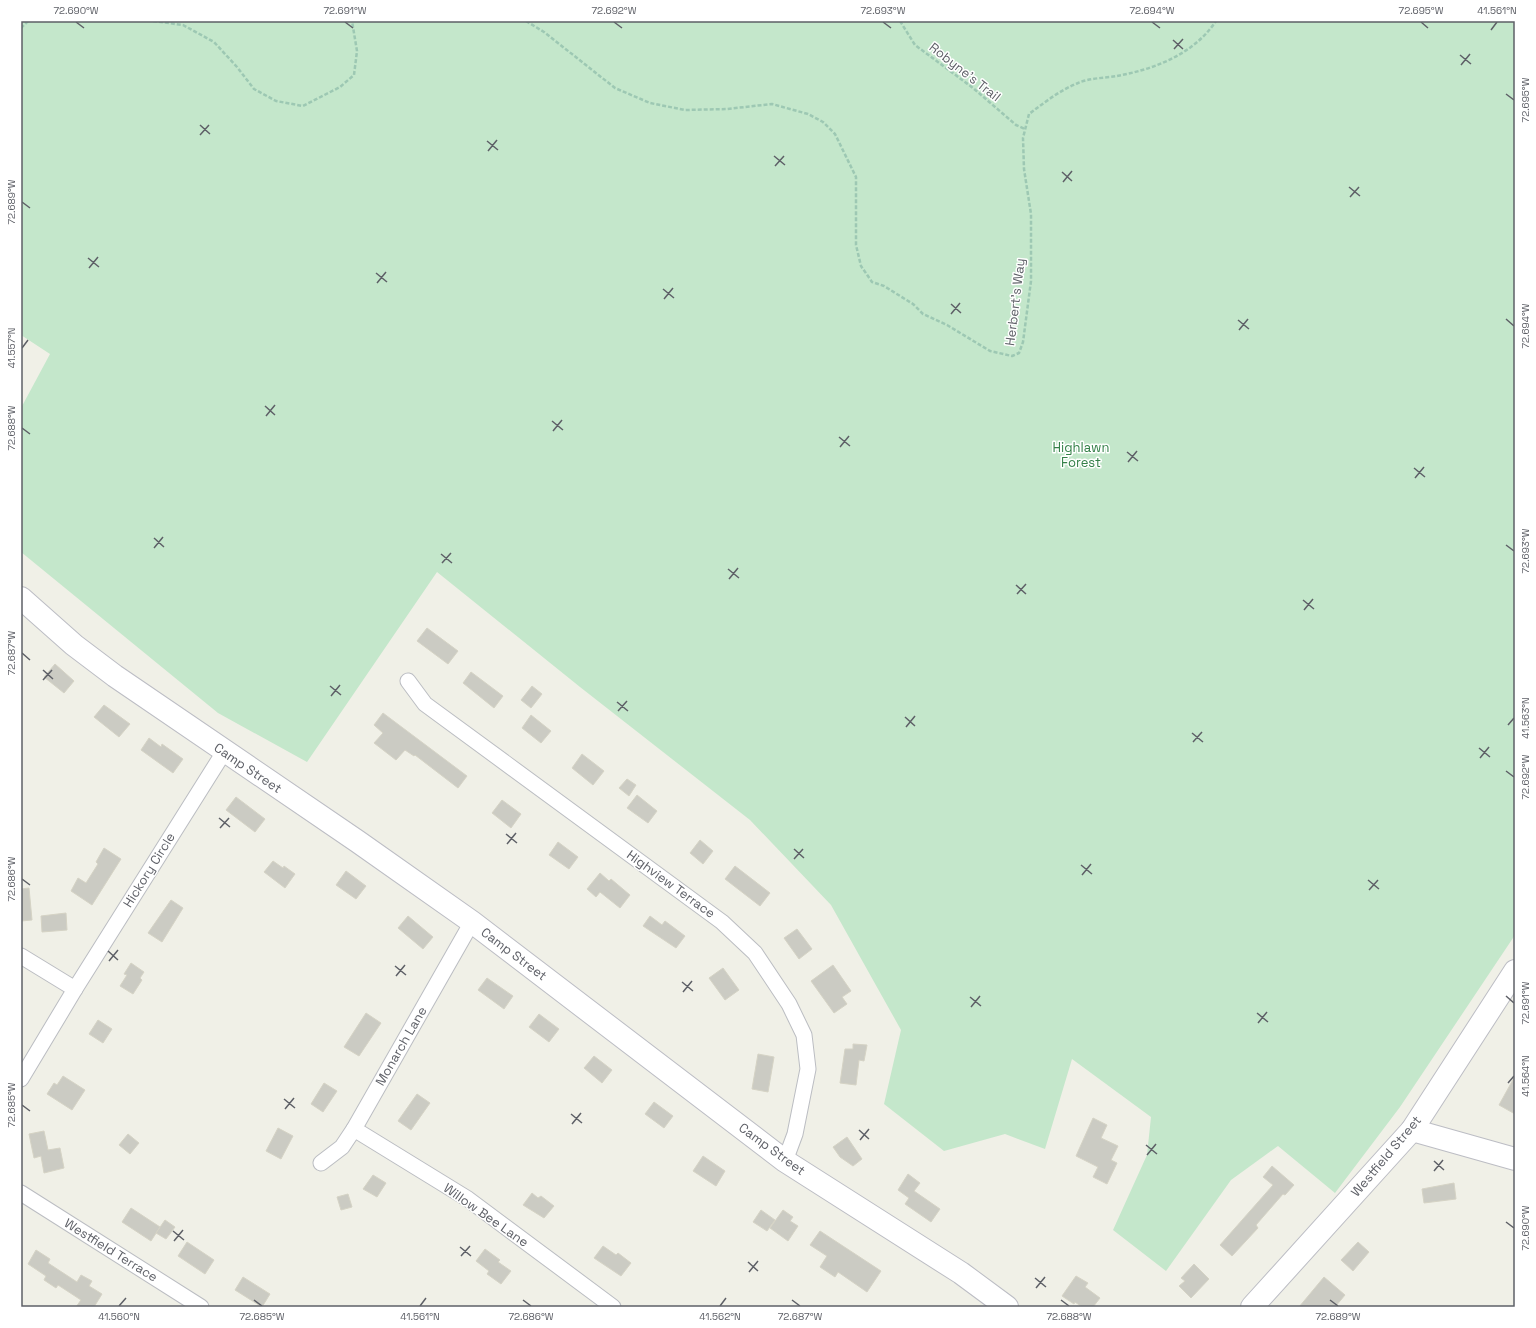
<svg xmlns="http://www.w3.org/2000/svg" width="1536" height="1328" viewBox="0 0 1536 1328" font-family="'Space Grotesk',sans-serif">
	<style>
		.green { fill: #c4e7cb }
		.building { fill: #cbcbc3; stroke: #d5d3c5 }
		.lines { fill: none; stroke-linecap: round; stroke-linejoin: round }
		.street-casing { stroke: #bbbdc2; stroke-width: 17 }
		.secondary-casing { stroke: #bcbdc4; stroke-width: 24 }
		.path { stroke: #9dc8b3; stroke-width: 2.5; stroke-dasharray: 4 2; stroke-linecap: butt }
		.street { stroke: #fff; stroke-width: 15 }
		.secondary { stroke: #fff; stroke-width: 22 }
		.ticks { fill: none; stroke: #5e6067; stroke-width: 1.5 }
		.labels { text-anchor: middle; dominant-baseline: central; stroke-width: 3; stroke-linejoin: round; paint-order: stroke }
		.street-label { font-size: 13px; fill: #5e6067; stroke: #fff }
		.park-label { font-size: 13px; fill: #348048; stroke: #fff }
		.neatline { fill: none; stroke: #5e6067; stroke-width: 1.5 }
		.ticks-label { font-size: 10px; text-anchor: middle; fill: #5e6067 }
	</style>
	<rect width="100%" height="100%" fill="#f0f0e7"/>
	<path class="green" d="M21 21H1515V935L1400 1107 1335 1193 1278 1146 1231 1180 1166 1271 1113 1230 1147 1155 1151 1117 1072 1059 1045 1149 1005 1134 944 1151 884 1104 901 1030 831 905 750 820 580 687 437 572 307 762 218 713 21 552V408L50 354 21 335Z"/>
	<g class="building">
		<path d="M427 628 458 651 448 664 417 641Z"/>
		<path d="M55 664 74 681 64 693 44 677Z"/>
		<path d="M471 672 503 696 494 708 463 683Z"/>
		<path d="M532 686 542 694 531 708 521 700Z"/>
		<path d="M104 705 130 724 119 737 94 717Z"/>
		<path d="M383 713 467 776 458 788 415 755 414 756 405 750 396 760 374 743 383 733 374 725Z"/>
		<path d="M531 715 551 731 541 743 522 728Z"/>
		<path d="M149 738 161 747 162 744 183 759 173 773 141 750Z"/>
		<path d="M582 754 604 771 593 785 572 768Z"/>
		<path d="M627 779 636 785 629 796 619 788Z"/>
		<path d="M637 795 657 811 648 823 627 808Z"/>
		<path d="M236 797 265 819 255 832 226 810Z"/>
		<path d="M502 800 521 814 511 828 492 813Z"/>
		<path d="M700 840 713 851 703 864 690 853Z"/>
		<path d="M558 842 578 857 569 869 549 855Z"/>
		<path d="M104 848 121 859 92 905 71 891 78 878 86 883 98 864 96 862Z"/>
		<path d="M273 861 283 868 284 866 295 874 285 888 264 872Z"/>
		<path d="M735 866 770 893 760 906 725 879Z"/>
		<path d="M346 871 366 886 356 899 336 885Z"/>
		<path d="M600 873 609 881 611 879 630 895 620 908 600 892 596 897 587 889Z"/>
		<path d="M29 888 32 920 21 921V889Z"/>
		<path d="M171 900 183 908 162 942 148 933Z"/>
		<path d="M66 913 67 930 42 932 41 916Z"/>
		<path d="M408 916 433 937 423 949 398 928Z"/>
		<path d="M650 916 662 925 665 921 685 936 676 948 643 926Z"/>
		<path d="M797 929 812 949 799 959 784 938Z"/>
		<path d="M131 963 144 972 140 978 142 980 133 994 120 986 127 975 124 974Z"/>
		<path d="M833 965 851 991 842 997 847 1004 834 1013 811 981Z"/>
		<path d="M723 968 739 990 725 1000 709 978Z"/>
		<path d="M487 978 513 996 504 1009 478 990Z"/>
		<path d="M366 1013 381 1023 359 1056 344 1047Z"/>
		<path d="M539 1014 559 1029 549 1042 529 1027Z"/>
		<path d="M98 1020 112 1029 103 1043 89 1034Z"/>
		<path d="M853 1044 867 1045 864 1061 859 1060 856 1085 840 1083 845 1049H853Z"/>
		<path d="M758 1054 774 1057 768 1092 752 1089Z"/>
		<path d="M594 1056 612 1070 602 1083 584 1068Z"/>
		<path d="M63 1076 85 1090 72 1110 47 1094 54 1083 57 1085Z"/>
		<path d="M1515 1076V1114L1499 1105Z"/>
		<path d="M324 1083 337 1091 323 1112 311 1104Z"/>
		<path d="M417 1094 430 1103 411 1130 398 1121Z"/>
		<path d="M654 1102 673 1116 664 1128 645 1114Z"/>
		<path d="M1093 1118 1107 1125 1101 1138 1118 1146 1111 1160 1117 1163 1107 1184 1093 1177 1098 1167 1076 1156Z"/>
		<path d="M278 1128 293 1136 281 1159 266 1151Z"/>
		<path d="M44 1131 48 1150 60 1148 64 1168 44 1173 41 1156 34 1158 29 1134Z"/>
		<path d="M128 1134 139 1143 130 1154 119 1145Z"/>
		<path d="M847 1137 862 1159 853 1166 840 1157 833 1147Z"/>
		<path d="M703 1156 725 1171 716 1186 693 1171Z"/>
		<path d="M1272 1166 1294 1185 1285 1195 1283 1194 1256 1225 1258 1228 1232 1256 1220 1245 1273 1185 1263 1177Z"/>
		<path d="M908 1174 920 1183 914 1191 940 1209 931 1222 905 1204 909 1198 898 1190Z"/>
		<path d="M373 1175 386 1183 377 1197 363 1189Z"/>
		<path d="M1454 1183 1456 1199 1424 1203 1422 1189Z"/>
		<path d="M532 1193 538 1198 541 1196 554 1206 544 1218 523 1205Z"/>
		<path d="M348 1194 352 1207 341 1210 337 1197Z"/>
		<path d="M131 1208 160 1227 151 1241 122 1222Z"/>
		<path d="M761 1210 775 1220 767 1231 753 1222Z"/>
		<path d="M783 1210 793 1217 790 1221 798 1226 788 1241 770 1228Z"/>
		<path d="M165 1220 175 1227 166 1239 156 1233Z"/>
		<path d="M820 1231 881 1271 867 1292 838 1272 835 1277 820 1267 827 1256 810 1245Z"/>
		<path d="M187 1242 214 1260 205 1274 178 1256Z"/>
		<path d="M1358 1242 1369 1252 1353 1271 1341 1260Z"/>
		<path d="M603 1246 616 1255 618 1253 631 1263 621 1276 594 1258Z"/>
		<path d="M485 1249 500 1260 498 1262 511 1271 501 1284 487 1274 489 1271 476 1261Z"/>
		<path d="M36 1250 50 1259 48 1263 77 1282 81 1275 92 1281 89 1286 102 1294 94 1307H76L81 1300 58 1285 56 1288 44 1280 46 1276 28 1264Z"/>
		<path d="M1194 1264 1209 1279 1191 1298 1179 1286 1185 1281 1181 1278Z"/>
		<path d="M1076 1276 1088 1283 1085 1287 1100 1298 1093 1307H1082L1075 1302 1074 1304 1062 1296Z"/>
		<path d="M243 1277 270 1294 262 1307 235 1290Z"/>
		<path d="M1324 1277 1345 1295 1335 1307H1299Z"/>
	</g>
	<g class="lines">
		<defs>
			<g id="street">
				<path d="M408 681 425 704 722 922 755 953 789 1004 804 1035 808 1069 795 1134 785 1161"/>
				<path d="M21 956 75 989"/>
				<path d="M21 1079 75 989 224 752"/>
				<path d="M354 1129 468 1199 613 1307"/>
				<path d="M321 1163 342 1147 354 1129 472 922"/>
				<path d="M21 1193 201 1307"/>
			</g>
			<g id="secondary">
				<path d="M21 598 74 645 115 676 357 841 472 922 785 1161 961 1273 1007 1307"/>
				<path d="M1412 1130 1515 1159"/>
				<path d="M1252 1307 1412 1130 1515 971"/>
			</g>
		</defs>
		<use href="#street" class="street-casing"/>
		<use href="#secondary" class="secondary-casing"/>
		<g class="path">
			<path d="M153 21 183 25 214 42 237 67 254 89 276 101 303 106 340 87 354 75 357 51 352 21"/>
			<path d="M526 21 544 32 615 88 650 103 685 110 727 109 772 104 808 114 823 122 835 134 856 177V245L861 266 872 282 884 286 913 304 923 314 947 325 990 351 1012 356 1019 353 1023 342 1031 281V214L1024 169 1023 138 1029 114C1044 103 1060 90 1078 83 1089 78 1105 78 1117 76 1155 69 1194 54 1216 21"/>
			<path d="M900 21 915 45 973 88 1016 125 1025 129"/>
			<path d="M21 28 28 21"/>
		</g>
		<use href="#street" class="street"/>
		<use href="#secondary" class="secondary"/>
	</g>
	<path class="ticks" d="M76 22 84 28M345 22 353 28M614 22 622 28M883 22 891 28M1152 22 1160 28M1421 22 1428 28M1491 30 1497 22M1173 40 1183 49M1174 49 1183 39M1460 55 1471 64M1461 65 1470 54M1506 94 1514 100M200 125 210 134M200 135 209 125M487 141 498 150M488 151 497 140M774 156 785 165M775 166 784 156M1062 172 1072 181M1063 182 1072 171M1349 187 1360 196M1350 197 1359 187M22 202 30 208M88 258 99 267M89 268 98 257M376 273 387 282M377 283 386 272M663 289 674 298M664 299 673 288M951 304 961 313M951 314 960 303M1506 319 1514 326M1238 320 1249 329M1239 330 1248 319M22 348 28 340M265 406 275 415M266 416 275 405M552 421 563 430M22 428 30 434M553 431 562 420M839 437 850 446M840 447 849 436M1127 452 1138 461M1128 462 1137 451M1414 468 1425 477M1415 478 1424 467M154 538 164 547M1506 545 1514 551M154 548 163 537M441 554 452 563M442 563 451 553M728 569 739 578M729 579 738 568M1016 585 1026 594M1017 594 1026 584M1303 600 1314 609M1304 610 1313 599M22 653 30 660M43 670 53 679M43 680 52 670M330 686 341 695M331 696 340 685M617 702 628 711M618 711 627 701M905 717 915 726M1508 725 1514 718M906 727 915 716M1192 733 1203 742M1193 742 1202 732M1479 748 1490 757M1480 758 1489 747M1506 771 1514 777M219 818 230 827M220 828 229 818M506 834 517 843M507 844 516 833M794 849 804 858M794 859 803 849M1081 865 1092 874M1082 875 1091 864M22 879 30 885M1368 880 1379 889M1369 890 1378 880M108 951 118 960M109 961 118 950M395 966 406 975M396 976 405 965M682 982 693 991M683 992 692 981M1506 996 1514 1003M970 997 981 1006M971 1007 980 996M1257 1013 1268 1022M1258 1023 1267 1012M1508 1083 1514 1076M284 1099 295 1108M22 1105 30 1111M285 1109 294 1098M571 1114 582 1123M572 1124 581 1113M859 1130 869 1139M860 1140 869 1129M1146 1145 1157 1154M1147 1155 1156 1144M1434 1161 1444 1170M1434 1171 1443 1160M1506 1222 1514 1228M173 1231 184 1240M174 1241 183 1230M460 1247 471 1256M461 1256 470 1246M748 1262 758 1271M749 1272 758 1261M1035 1278 1046 1287M1036 1288 1045 1277M254 1300 262 1306M523 1300 531 1306M792 1300 800 1306M1061 1300 1069 1306M1330 1300 1338 1306M119 1306 126 1298M420 1306 426 1298M720 1306 726 1298"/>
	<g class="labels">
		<g class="street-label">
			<text transform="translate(965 72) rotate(38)">Robyne's Trail</text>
			<text transform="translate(1015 302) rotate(-83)">Herbert's Way</text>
			<text transform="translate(248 768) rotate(34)">Camp Street</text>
			<text transform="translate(149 870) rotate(-58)">Hickory Circle</text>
			<text transform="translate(671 884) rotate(36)">Highview Terrace</text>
			<text transform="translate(514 954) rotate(37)">Camp Street</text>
			<text transform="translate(401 1046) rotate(-60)">Monarch Lane</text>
			<text transform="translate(772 1149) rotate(36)">Camp Street</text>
			<text transform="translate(1386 1156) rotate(-50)">Westfield Street</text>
			<text transform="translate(486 1215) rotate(35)">Willow Bee Lane</text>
			<text transform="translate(111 1250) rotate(32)">Westfield Terrace</text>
		</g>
		<g class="park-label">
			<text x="1081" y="447">Highlawn<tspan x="1081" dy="15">Forest</tspan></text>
		</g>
	</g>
	<rect width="1536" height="1328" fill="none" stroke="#ffffff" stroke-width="44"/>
	<rect x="22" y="22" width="1492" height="1284" class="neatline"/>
	<g class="ticks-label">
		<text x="76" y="14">72.690°W</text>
		<text x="345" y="14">72.691°W</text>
		<text x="614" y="14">72.692°W</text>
		<text x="883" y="14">72.693°W</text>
		<text x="1152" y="14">72.694°W</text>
		<text x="1421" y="14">72.695°W</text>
		<text x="1497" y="14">41.561°N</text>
		<text transform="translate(1525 100) rotate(-90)" y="4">72.695°W</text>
		<text transform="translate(11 202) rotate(-90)" y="4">72.689°W</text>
		<text transform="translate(1525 326) rotate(-90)" y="4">72.694°W</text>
		<text transform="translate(11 348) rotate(-90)" y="4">41.557°N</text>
		<text transform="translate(11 428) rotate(-90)" y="4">72.688°W</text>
		<text transform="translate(1525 551) rotate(-90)" y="4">72.693°W</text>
		<text transform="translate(11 653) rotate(-90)" y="4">72.687°W</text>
		<text transform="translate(1525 718) rotate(-90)" y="4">41.563°N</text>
		<text transform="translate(1525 777) rotate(-90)" y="4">72.692°W</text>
		<text transform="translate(11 879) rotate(-90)" y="4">72.686°W</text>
		<text transform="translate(1525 1003) rotate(-90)" y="4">72.691°W</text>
		<text transform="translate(1525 1076) rotate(-90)" y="4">41.564°N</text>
		<text transform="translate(11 1105) rotate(-90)" y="4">72.685°W</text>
		<text transform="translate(1525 1228) rotate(-90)" y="4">72.690°W</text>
		<text x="119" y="1320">41.560°N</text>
		<text x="262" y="1320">72.685°W</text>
		<text x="420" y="1320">41.561°N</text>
		<text x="531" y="1320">72.686°W</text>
		<text x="720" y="1320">41.562°N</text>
		<text x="800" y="1320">72.687°W</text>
		<text x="1069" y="1320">72.688°W</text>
		<text x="1338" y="1320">72.689°W</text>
	</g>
</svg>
